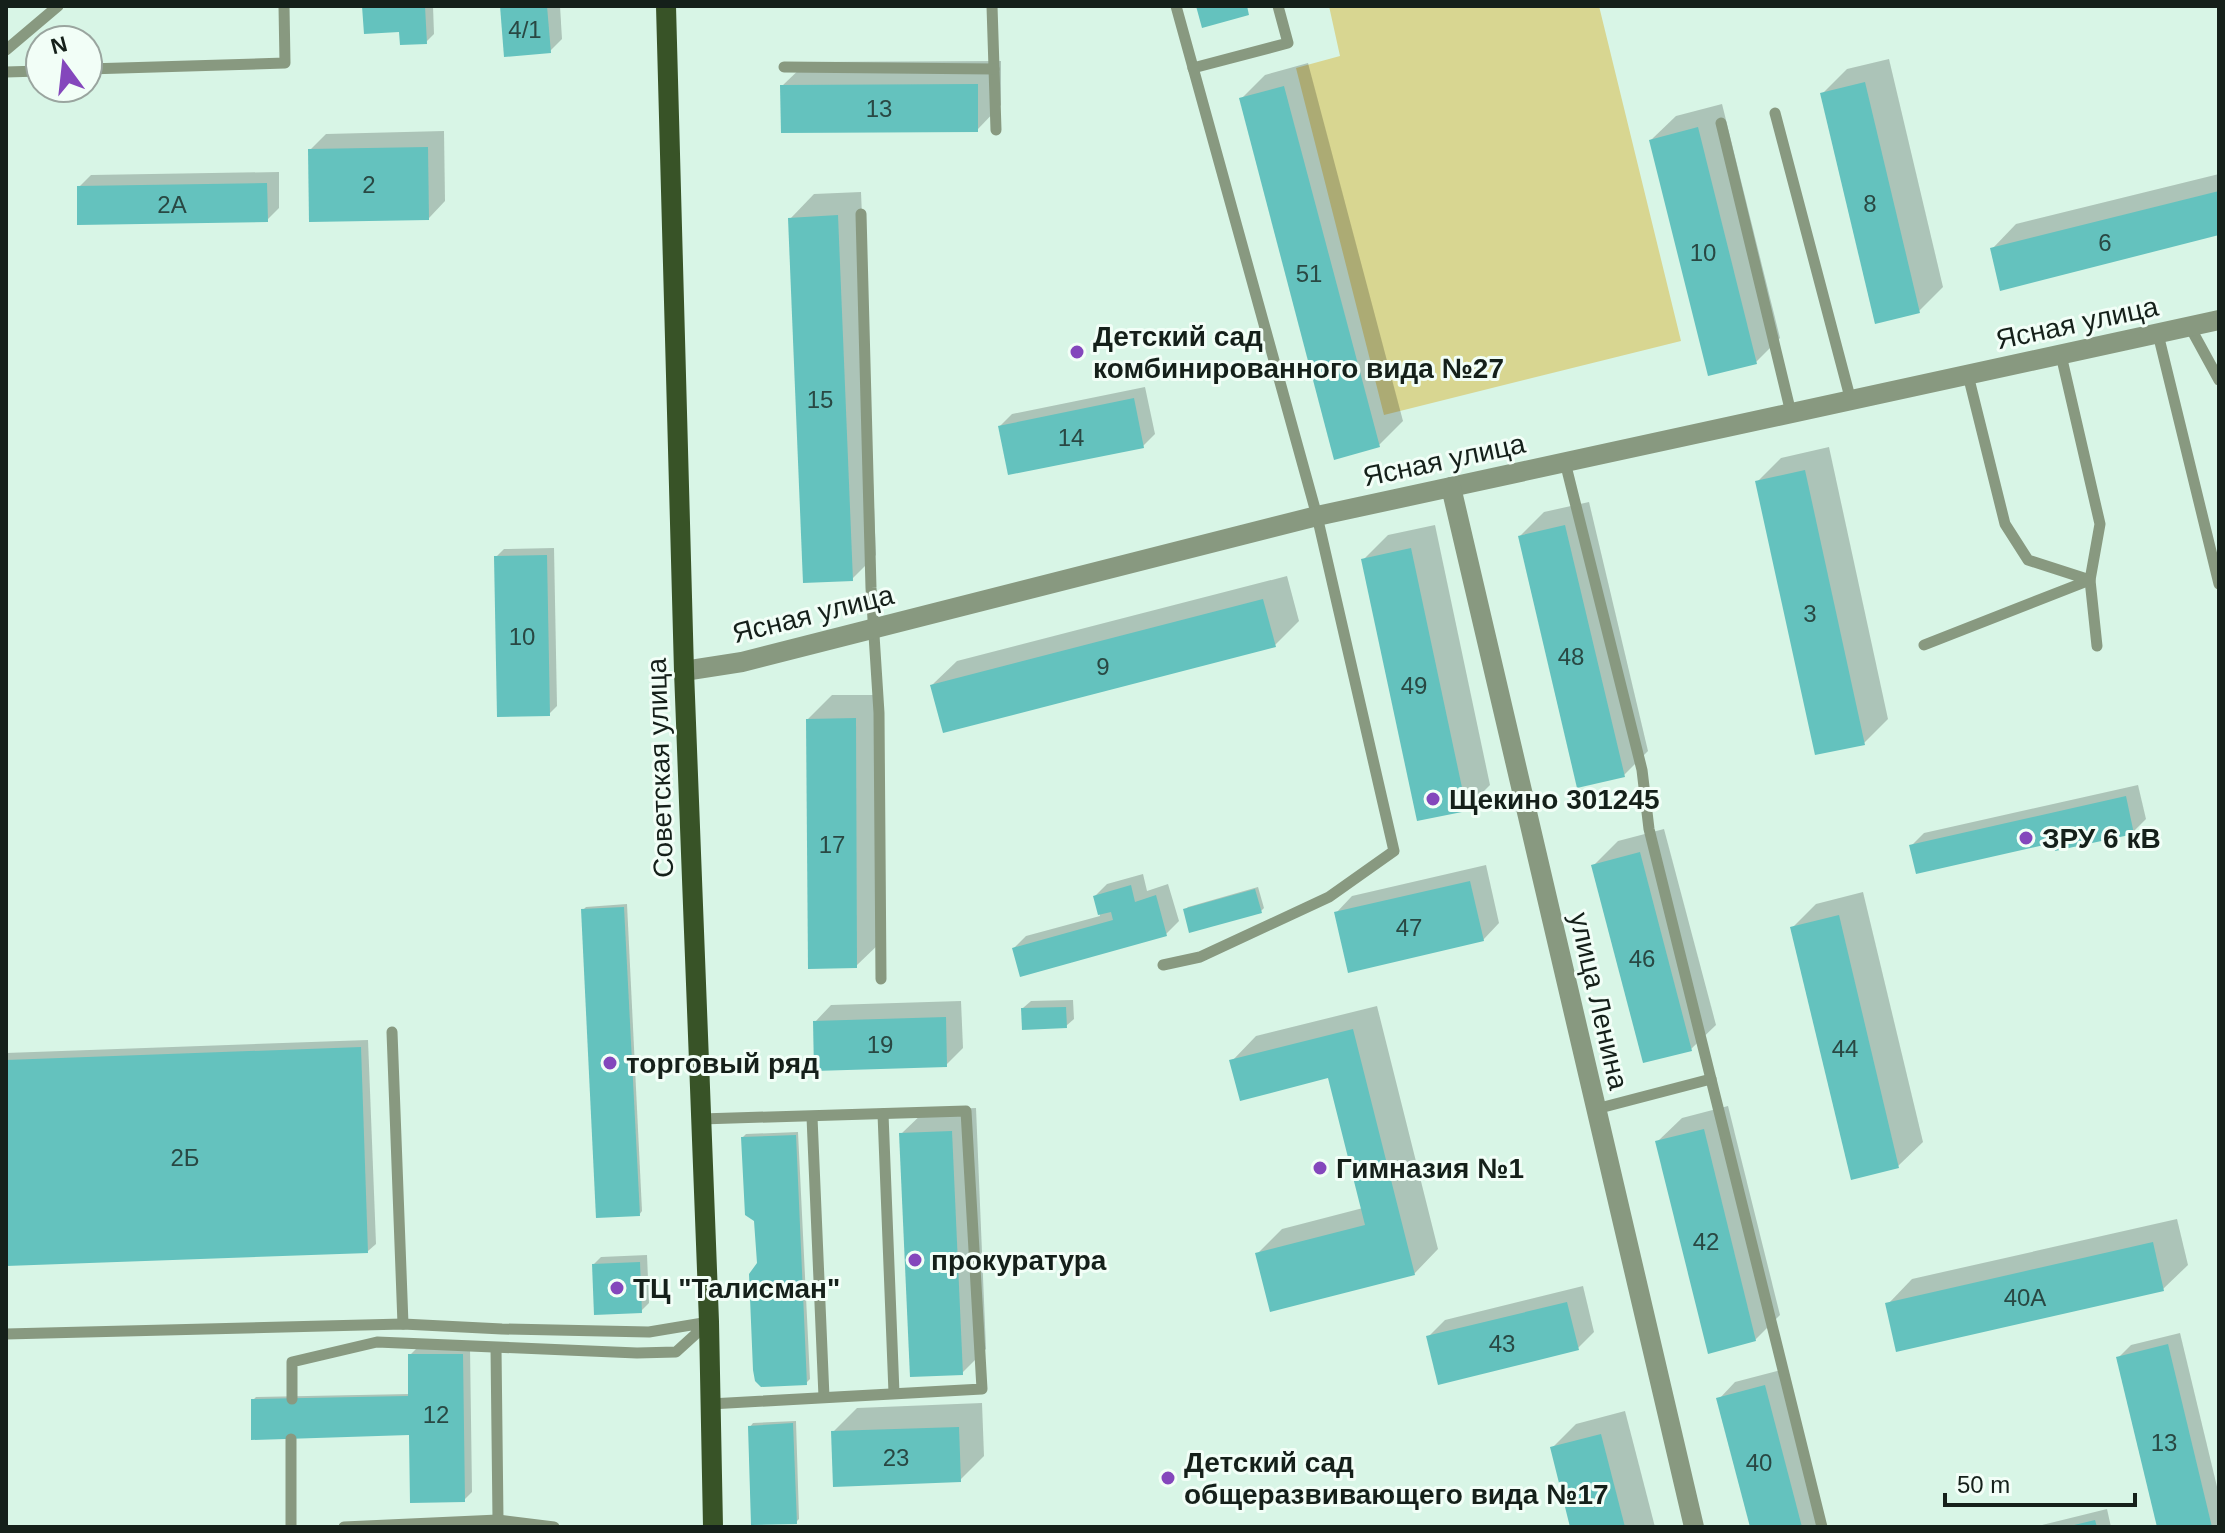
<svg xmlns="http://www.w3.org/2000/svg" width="2225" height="1533" viewBox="0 0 2225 1533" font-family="Arial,sans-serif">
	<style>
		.green { fill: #d8d691 }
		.shadow { fill: #0003 }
		.building { fill: #64c2be }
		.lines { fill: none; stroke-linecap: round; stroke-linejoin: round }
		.service { stroke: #889980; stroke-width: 11 }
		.minor { stroke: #889980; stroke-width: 20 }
		.tertiary { stroke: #889980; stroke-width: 20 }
		.primary { stroke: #385327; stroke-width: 20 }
		.poi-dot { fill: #8447bc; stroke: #f2fef7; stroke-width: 3 }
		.labels { text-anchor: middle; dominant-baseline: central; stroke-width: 6; stroke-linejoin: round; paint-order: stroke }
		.number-label { font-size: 24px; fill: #294843 }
		.street-label { font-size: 28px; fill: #15201a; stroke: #f2fef7 }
		.poi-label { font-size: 28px; font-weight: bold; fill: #15201a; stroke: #f2fef7; text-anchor: start }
	</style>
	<rect width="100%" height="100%" fill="#d8f5e6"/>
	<path class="green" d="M1329 6H1599L1681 341 1384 415 1296 68 1340 56Z"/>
	<g class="shadow">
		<path d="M364 6H433L434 34 426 42 401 30Z"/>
		<path d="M502 6H560L562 39 550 51Z"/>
		<path d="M1889 59 1943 287 1919 311 1822 94 1847 69Z"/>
		<path d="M1001 61V105L977 130 782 86 807 62Z"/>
		<path d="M1308 63 1403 421 1378 446 1241 99 1265 75Z"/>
		<path d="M1722 104 1780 338 1756 362 1651 140 1676 116Z"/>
		<path d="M444 131 445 201 429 218 310 150 326 134Z"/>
		<path d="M279 172V208L267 220 79 187 91 175Z"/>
		<path d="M2219 174V233L1992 249 2016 224Z"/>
		<path d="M861 192 876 555 852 579 790 219 814 194Z"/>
		<path d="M1145 387 1155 434 1143 446 1000 426 1012 414Z"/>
		<path d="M1829 447 1888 719 1864 743 1757 482 1781 458Z"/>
		<path d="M1589 502 1648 751 1624 775 1520 536 1544 512Z"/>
		<path d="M1435 525 1490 785 1466 809 1364 559 1388 535Z"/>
		<path d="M554 548 557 706 549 714 496 557 504 549Z"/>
		<path d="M1287 576 1299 621 1274 646 932 685 957 661Z"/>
		<path d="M832 695H879L881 942 856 966 808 719Z"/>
		<path d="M2138 785 2146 819 2133 832 2055 840 1912 845 1924 833Z"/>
		<path d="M1664 829 1716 1025 1691 1049 1593 866 1618 841Z"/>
		<path d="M1486 865 1499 923 1483 940 1336 913 1352 896Z"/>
		<path d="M1143 874 1147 891 1168 884 1179 921 1166 934 1014 948 1026 936 1100 916 1095 896 1107 884Z"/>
		<path d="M1258 887 1264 908 1261 911 1185 910 1188 907Z"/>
		<path d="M1863 892 1923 1142 1898 1166 1792 928 1816 904Z"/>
		<path d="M627 904 642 1211 639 1215 583 910 586 907Z"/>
		<path d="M1073 1000 1074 1019 1066 1026 1023 1008 1031 1001Z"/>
		<path d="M961 1001 963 1048 946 1065 815 1022 831 1005Z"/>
		<path d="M1377 1006 1438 1249 1414 1274 1258 1253 1282 1229 1363 1208 1329 1076 1232 1061 1256 1036Z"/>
		<path d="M368 1040 376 1244 368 1251 6 1264V1053Z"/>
		<path d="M1728 1106 1780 1315 1755 1340 1657 1142 1682 1118Z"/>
		<path d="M976 1108 986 1349 962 1373 901 1134 926 1110Z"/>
		<path d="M798 1132 810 1379 806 1383 759 1264 756 1220 743 1137 746 1134Z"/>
		<path d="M2177 1219 2188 1265 2163 1289 1888 1304 1912 1279Z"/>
		<path d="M647 1255 649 1303 641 1311 594 1264 601 1257Z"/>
		<path d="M1583 1286 1594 1332 1578 1348 1428 1337 1445 1320Z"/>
		<path d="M2180 1333 2219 1495V1527H2160L2119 1357 2131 1345Z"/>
		<path d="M418 1347H470L472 1492 464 1500 411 1430 253 1400 256 1397 410 1394V1355Z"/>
		<path d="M1781 1370 1822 1527H1752L1719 1399 1735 1382Z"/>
		<path d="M982 1403 984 1456 960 1480 833 1432 857 1408Z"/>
		<path d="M1625 1411 1655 1527H1572L1552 1448 1576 1424Z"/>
		<path d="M796 1421 799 1519 796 1522 750 1427 753 1423Z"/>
		<path d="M2107 1509 2111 1527H2034Z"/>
	</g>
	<g class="building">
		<path d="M362 6H425L427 44 400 45 399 32 364 34Z"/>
		<path d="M500 6H547L551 53 504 57Z"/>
		<path d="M1196 6H1247L1249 15 1202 28Z"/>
		<path d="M1865 82 1920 313 1875 324 1820 93Z"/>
		<path d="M978 84V132L781 133 780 85Z"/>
		<path d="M1284 86 1380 447 1334 460 1239 98Z"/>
		<path d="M1698 127 1757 364 1708 376 1649 140Z"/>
		<path d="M428 147 429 220 309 222 308 149Z"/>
		<path d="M267 183 268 222 77 225V186Z"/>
		<path d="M2219 191V235L2000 291 1990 248Z"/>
		<path d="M838 215 853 581 803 583 788 218Z"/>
		<path d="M1134 398 1144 448 1008 475 998 426Z"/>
		<path d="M1805 470 1865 745 1815 755 1755 481Z"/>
		<path d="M1565 525 1625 777 1577 788 1518 536Z"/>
		<path d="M1411 548 1467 811 1417 821 1361 559Z"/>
		<path d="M547 555 550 716 497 717 494 556Z"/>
		<path d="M1263 599 1276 647 943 733 930 685Z"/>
		<path d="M856 718 857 968 808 969 806 719Z"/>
		<path d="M2126 796 2134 834 2055 851 2053 843 1916 874 1909 845Z"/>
		<path d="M1640 852 1692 1051 1643 1063 1591 865Z"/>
		<path d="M1470 881 1484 941 1348 973 1334 912Z"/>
		<path d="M1131 885 1135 902 1156 895 1167 936 1020 977 1012 948 1113 920 1111 912 1098 915 1093 896Z"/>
		<path d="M1255 889 1262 913 1189 933 1183 909Z"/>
		<path d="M624 907 640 1216 596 1218 581 909Z"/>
		<path d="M1839 915 1899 1168 1851 1180 1790 927Z"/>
		<path d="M1066 1007 1067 1028 1022 1030 1021 1008Z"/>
		<path d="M946 1017 947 1067 814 1071 813 1021Z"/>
		<path d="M1353 1029 1415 1275 1270 1312 1255 1253 1365 1225 1328 1078 1240 1101 1229 1060Z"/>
		<path d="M361 1047 368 1253 6 1266V1060Z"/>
		<path d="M1704 1129 1756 1341 1708 1354 1655 1141Z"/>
		<path d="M952 1131 963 1375 910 1377 899 1133Z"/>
		<path d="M796 1135 807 1385 761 1387 755 1381 753 1370 749 1274 757 1263 754 1221 745 1215 741 1137Z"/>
		<path d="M2153 1242 2164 1291 1896 1352 1885 1303Z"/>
		<path d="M640 1262 642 1313 594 1315 592 1264Z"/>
		<path d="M1567 1302 1579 1350 1438 1385 1426 1336Z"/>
		<path d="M2168 1344 2212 1527H2157L2116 1357Z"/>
		<path d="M408 1354H463L465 1502 410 1503 409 1435 251 1440V1399L408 1396Z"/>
		<path d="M1765 1385 1802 1527H1750L1716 1398Z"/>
		<path d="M793 1423 797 1524 751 1525 748 1426Z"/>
		<path d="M959 1427 961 1482 833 1487 831 1431Z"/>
		<path d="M1601 1434 1625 1527H1570L1550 1447Z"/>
		<path d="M2095 1520 2097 1527H2070V1526Z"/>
	</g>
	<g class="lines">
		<g class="service">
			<path d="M992 6 996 130"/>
			<path d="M6 50 58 6"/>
			<path d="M784 67 994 69"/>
			<path d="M1193 68 1288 43 1278 6"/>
			<path d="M88 69 285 63 284 6"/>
			<path d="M6 72 40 71"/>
			<path d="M1775 113 1851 401"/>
			<path d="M1721 123 1791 413"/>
			<path d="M861 214 871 588 879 713 881 979"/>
			<path d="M2190 327 2219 380"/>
			<path d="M2158 334 2219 584"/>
			<path d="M2061 355 2100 524 2090 580 2097 646"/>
			<path d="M1565 462 1642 770 1649 829 1822 1527"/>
			<path d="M1924 645 2090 580 2028 560 2005 524 1968 375"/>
			<path d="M1163 965 1200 957 1329 897 1394 851 1317 516 1176 6"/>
			<path d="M392 1032 403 1324"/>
			<path d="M1596 1109 1711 1079"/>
			<path d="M883 1114 894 1393"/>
			<path d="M812 1117 824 1397"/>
			<path d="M701 1119 966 1111 982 1389 710 1404"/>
			<path d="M6 1334 403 1324 502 1329 649 1332 709 1322 676 1352 637 1353 377 1342 292 1362V1399"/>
			<path d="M496 1348 498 1520"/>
			<path d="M291 1527V1439"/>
			<path d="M344 1527 498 1520 554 1527"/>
		</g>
		<path class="minor" d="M1451 487 2219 320"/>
		<path class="tertiary" d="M684 671 742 662 1317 516 1451 487 1694 1527"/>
		<path class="primary" d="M666 6 684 671 709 1322 713 1527"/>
	</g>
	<g class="poi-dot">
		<circle cx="1077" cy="352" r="8"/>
		<circle cx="1433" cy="799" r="8"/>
		<circle cx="2026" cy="838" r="8"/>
		<circle cx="610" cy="1063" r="8"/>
		<circle cx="1320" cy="1168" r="8"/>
		<circle cx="915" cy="1260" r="8"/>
		<circle cx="617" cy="1288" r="8"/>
		<circle cx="1168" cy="1478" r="8"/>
	</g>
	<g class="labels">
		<g class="number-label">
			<text x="525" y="29">4/1</text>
			<text x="879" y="108">13</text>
			<text x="369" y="184">2</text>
			<text x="1870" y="203">8</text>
			<text x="172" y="204">2А</text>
			<text x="2105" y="242">6</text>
			<text x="1703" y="252">10</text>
			<text x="1309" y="273">51</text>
			<text x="820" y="399">15</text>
			<text x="1071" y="437">14</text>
			<text x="1810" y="613">3</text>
			<text x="522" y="636">10</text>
			<text x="1571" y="656">48</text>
			<text x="1103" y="666">9</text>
			<text x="1414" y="685">49</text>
			<text x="832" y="844">17</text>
			<text x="1409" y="927">47</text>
			<text x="1642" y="958">46</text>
			<text x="880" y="1044">19</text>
			<text x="1845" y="1048">44</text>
			<text x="185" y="1157">2Б</text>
			<text x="1706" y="1241">42</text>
			<text x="2025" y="1297">40А</text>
			<text x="1502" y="1343">43</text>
			<text x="436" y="1414">12</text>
			<text x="2164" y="1442">13</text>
			<text x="896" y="1457">23</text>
			<text x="1759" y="1462">40</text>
		</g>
		<g class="street-label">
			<text transform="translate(2077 323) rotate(-12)">Ясная улица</text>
			<text transform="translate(1444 460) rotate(-12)">Ясная улица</text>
			<text transform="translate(813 614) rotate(-14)">Ясная улица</text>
			<text transform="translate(660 768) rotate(-92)">Советская улица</text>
			<text transform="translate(1599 1001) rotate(77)">улица Ленина</text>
		</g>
		<g class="poi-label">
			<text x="1093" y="336">Детский сад<tspan x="1093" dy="32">комбинированного вида №27</tspan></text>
			<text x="1449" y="799">Щекино 301245</text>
			<text x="2042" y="838">ЗРУ 6 кВ</text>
			<text x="626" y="1063">торговый ряд</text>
			<text x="1336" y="1168">Гимназия №1</text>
			<text x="931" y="1260">прокуратура</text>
			<text x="633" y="1288">ТЦ "Талисман"</text>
			<text x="1184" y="1462">Детский сад<tspan x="1184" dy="32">общеразвивающего вида №17</tspan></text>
		</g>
	</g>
	<rect width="2225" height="1533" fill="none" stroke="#15201a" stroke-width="16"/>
	<g transform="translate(64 64) rotate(345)"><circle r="38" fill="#f2fef7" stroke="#9aa59f" stroke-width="2"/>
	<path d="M0-6L14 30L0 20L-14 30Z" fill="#8447bc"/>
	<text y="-12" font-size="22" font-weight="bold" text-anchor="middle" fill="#15201a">N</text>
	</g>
	<path d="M1945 1493v12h190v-12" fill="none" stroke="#15201a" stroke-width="4"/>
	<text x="1957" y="1493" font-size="24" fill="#15201a" stroke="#f2fef7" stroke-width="6" paint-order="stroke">50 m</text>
</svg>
